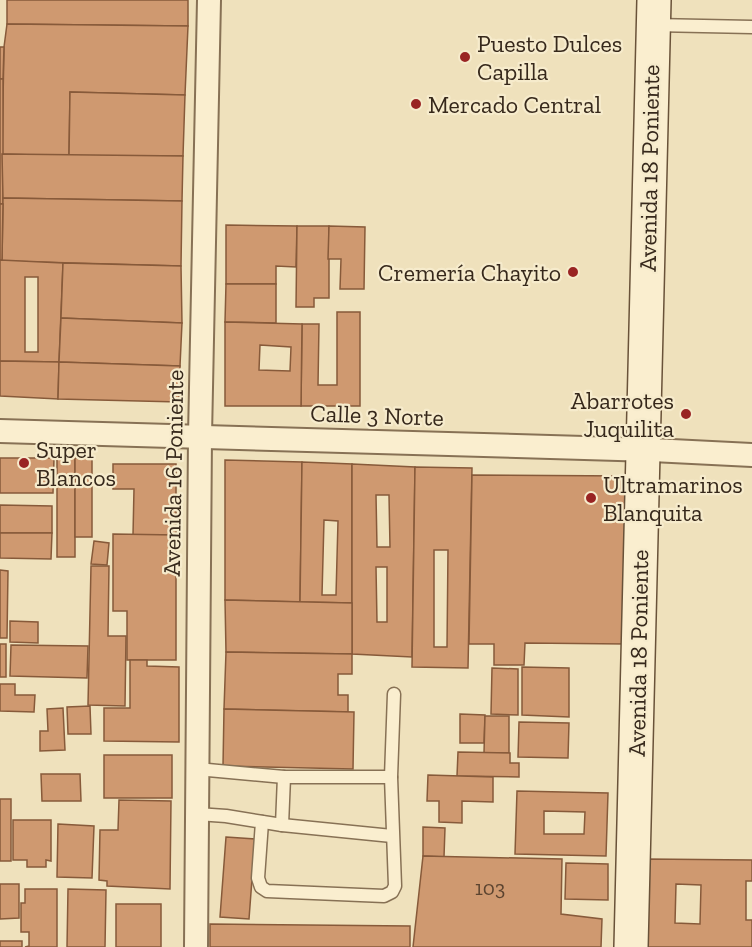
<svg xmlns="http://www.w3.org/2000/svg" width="752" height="947" viewBox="0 0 752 947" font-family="'Zilla Slab',serif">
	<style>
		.building { fill: #cf9970; stroke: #875a3a; stroke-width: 1.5; fill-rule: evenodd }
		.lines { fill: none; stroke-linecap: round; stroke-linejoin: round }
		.lane-casing { stroke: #877155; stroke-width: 15 }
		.street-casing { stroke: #877155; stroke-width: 26 }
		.secondary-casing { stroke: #695239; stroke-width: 36 }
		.lane { stroke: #faeecf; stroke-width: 12 }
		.street { stroke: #faeecf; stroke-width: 22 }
		.secondary { stroke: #faeecf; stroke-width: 33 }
		.poi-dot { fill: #992423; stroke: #f6ebcc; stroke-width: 2 }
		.labels { text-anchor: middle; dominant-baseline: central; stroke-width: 4.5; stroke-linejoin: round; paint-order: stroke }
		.number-label { font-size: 21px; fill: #5c4430 }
		.poi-label { font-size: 24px; fill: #36281b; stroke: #f6ebcc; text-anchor: start }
		.street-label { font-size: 24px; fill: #36281b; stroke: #f6ebcc }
	</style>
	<rect width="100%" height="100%" fill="#efe1bc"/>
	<g class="building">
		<path d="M7 0H188V26L7 24Z"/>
		<path d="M7 24 188 26 185 95 70 92 69 156 2 154 4 47Z"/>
		<path d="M0 47H4L3 79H0Z"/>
		<rect x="0" y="79" width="3" height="125"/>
		<path d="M70 92 185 95 183 156H69Z"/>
		<path d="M2 154 183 156 182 201 3 198Z"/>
		<path d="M3 198 182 201 181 266 2 261Z"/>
		<path d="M0 204H3L2 261 0 260Z"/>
		<path d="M226 225 297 226 296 267 276 266V284H226Z"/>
		<path d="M297 226H329V298H314V307H296Z"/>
		<path d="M329 226 365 227 364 289H340L341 259H328Z"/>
		<path d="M0 260 63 263 59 362 0 361ZM25 277H38V352H25Z"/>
		<path d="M63 263 181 266 182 323 61 318Z"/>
		<path d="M226 284H276V323L225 322Z"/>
		<path d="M337 312H360V406H301L302 324H319L318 385H337Z"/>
		<path d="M61 318 182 323 180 366 59 362Z"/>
		<path d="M225 322 302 324 301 406H225ZM260 345 291 347 290 371 259 370Z"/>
		<path d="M0 361 59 362 58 399 0 396Z"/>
		<path d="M59 362 180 366 179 402 58 399Z"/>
		<path d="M57 457 75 458V557H57Z"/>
		<path d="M0 458H54L53 493H0Z"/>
		<rect x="75" y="458" width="17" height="79"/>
		<path d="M225 460 302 462 300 602 225 600Z"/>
		<path d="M302 462 352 464V603L300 602ZM324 520 338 521 336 595H322Z"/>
		<path d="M113 464H176V535H133L134 489H113Z"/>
		<path d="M352 464 415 467 412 657 352 654ZM376 495H389L390 547H377ZM376 567H387V622H377Z"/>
		<path d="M415 467 472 468 468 668 412 667ZM434 550H448L447 647H434Z"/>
		<path d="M472 475 628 476 626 644 525 643 524 665H494V644H469Z"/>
		<path d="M0 505 52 506V533H0Z"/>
		<path d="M0 533H52L51 559 0 558Z"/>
		<path d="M113 534 176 535V660H127V611H113Z"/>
		<path d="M94 541 109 543 107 565 91 564Z"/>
		<path d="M91 566H109L108 636H126L125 706 88 705Z"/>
		<path d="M0 570 8 571 7 638H0Z"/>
		<path d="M225 600 352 603V654L226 652Z"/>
		<path d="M10 621 38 622V643L10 642Z"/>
		<rect x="0" y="644" width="6" height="33"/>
		<path d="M11 645 88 646 87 678 10 676Z"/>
		<path d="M226 652 352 654V674H338V695H348V712L224 709Z"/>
		<path d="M130 660H147V666L179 667V742L104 741V708H130Z"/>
		<path d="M522 667 569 668V717L522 715Z"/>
		<path d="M492 668 518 669V715L491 714Z"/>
		<path d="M0 684H15V695H35L34 712 0 711Z"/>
		<path d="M90 706 91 734H68L67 707Z"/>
		<path d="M63 708 65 750 40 751V731H48L47 709Z"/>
		<path d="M224 709 354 712 353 769 223 766Z"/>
		<path d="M460 714 485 715 484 743H460Z"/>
		<path d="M485 716H509V753H484Z"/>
		<path d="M519 722 569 723 568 758 518 757Z"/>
		<path d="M458 752 510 753V763H519V777L457 776Z"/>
		<rect x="104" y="755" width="68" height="43"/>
		<path d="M41 774H80L81 801H42Z"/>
		<path d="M428 775 493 777V802L462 801V823L439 822V801H427Z"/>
		<path d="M517 791 608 793 606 856 515 854ZM544 811 585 812 584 834H544Z"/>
		<rect x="0" y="799" width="11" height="62"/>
		<path d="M119 800 171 801 170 889 107 886V881L99 880 100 830H118Z"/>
		<path d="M13 820H51V861L46 860V867H27V860H13Z"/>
		<path d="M58 824 94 826 92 878 57 877Z"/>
		<path d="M423 827 445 828 444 857 423 856Z"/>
		<path d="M226 837 255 839 249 919 220 917Z"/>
		<path d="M423 856 562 859 561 914 602 919 601 947H413Z"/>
		<path d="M646 859 752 860V881H746V920H752V947H647ZM676 884 701 885 700 924 675 923Z"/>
		<path d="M566 863 608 864V900L565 899Z"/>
		<path d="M0 884H19V918L0 919Z"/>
		<path d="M25 889H57V947H25L29 946V932H21V903H25Z"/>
		<path d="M68 889 106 890 105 947H67Z"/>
		<rect x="116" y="904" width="45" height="43"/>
		<path d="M210 924 410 926V947H210Z"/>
		<rect x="0" y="941" width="22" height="6"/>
	</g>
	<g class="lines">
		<defs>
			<g id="lane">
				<path d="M654 25 752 27"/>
				<path d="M197 769 284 777H391"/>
				<path d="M197 814 226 816 282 825 392 836"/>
				<path d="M262 822 258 878 261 887 267 891 384 896 392 892 395 886 391 777 394 694"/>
				<path d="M282 825 284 777"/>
			</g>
			<g id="street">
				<path d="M0 431 652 450 752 455"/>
				<path d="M196 947 200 436 209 0"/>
			</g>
			<path id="secondary" d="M631 947 654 0"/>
		</defs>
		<use href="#lane" class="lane-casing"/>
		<use href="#street" class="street-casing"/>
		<use href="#secondary" class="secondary-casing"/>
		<use href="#lane" class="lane"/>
		<use href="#street" class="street"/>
		<use href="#secondary" class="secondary"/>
	</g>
	<g class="poi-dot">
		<circle cx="465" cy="57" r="6"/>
		<circle cx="416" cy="104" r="6"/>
		<circle cx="573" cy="272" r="6"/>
		<circle cx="686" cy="414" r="6"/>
		<circle cx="24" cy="463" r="6"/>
		<circle cx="591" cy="498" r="6"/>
	</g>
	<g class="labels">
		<g class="number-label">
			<text x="490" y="887">103</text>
		</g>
		<g class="poi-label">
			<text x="477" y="43">Puesto Dulces<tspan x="477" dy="28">Capilla</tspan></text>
			<text x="428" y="104">Mercado Central</text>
			<text x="561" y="272" text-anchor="end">Cremería Chayito</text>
			<text x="674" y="400" text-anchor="end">Abarrotes<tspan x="674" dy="28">Juquilita</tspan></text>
			<text x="36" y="449">Super<tspan x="36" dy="28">Blancos</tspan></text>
			<text x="603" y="484">Ultramarinos<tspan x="603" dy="28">Blanquita</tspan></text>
		</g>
		<g class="street-label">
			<text transform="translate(649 168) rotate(-89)">Avenida 18 Poniente</text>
			<text transform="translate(377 415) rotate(2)">Calle 3 Norte</text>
			<text transform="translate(173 473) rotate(-89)">Avenida 16 Poniente</text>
			<text transform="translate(638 653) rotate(-89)">Avenida 18 Poniente</text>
		</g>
	</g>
</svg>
